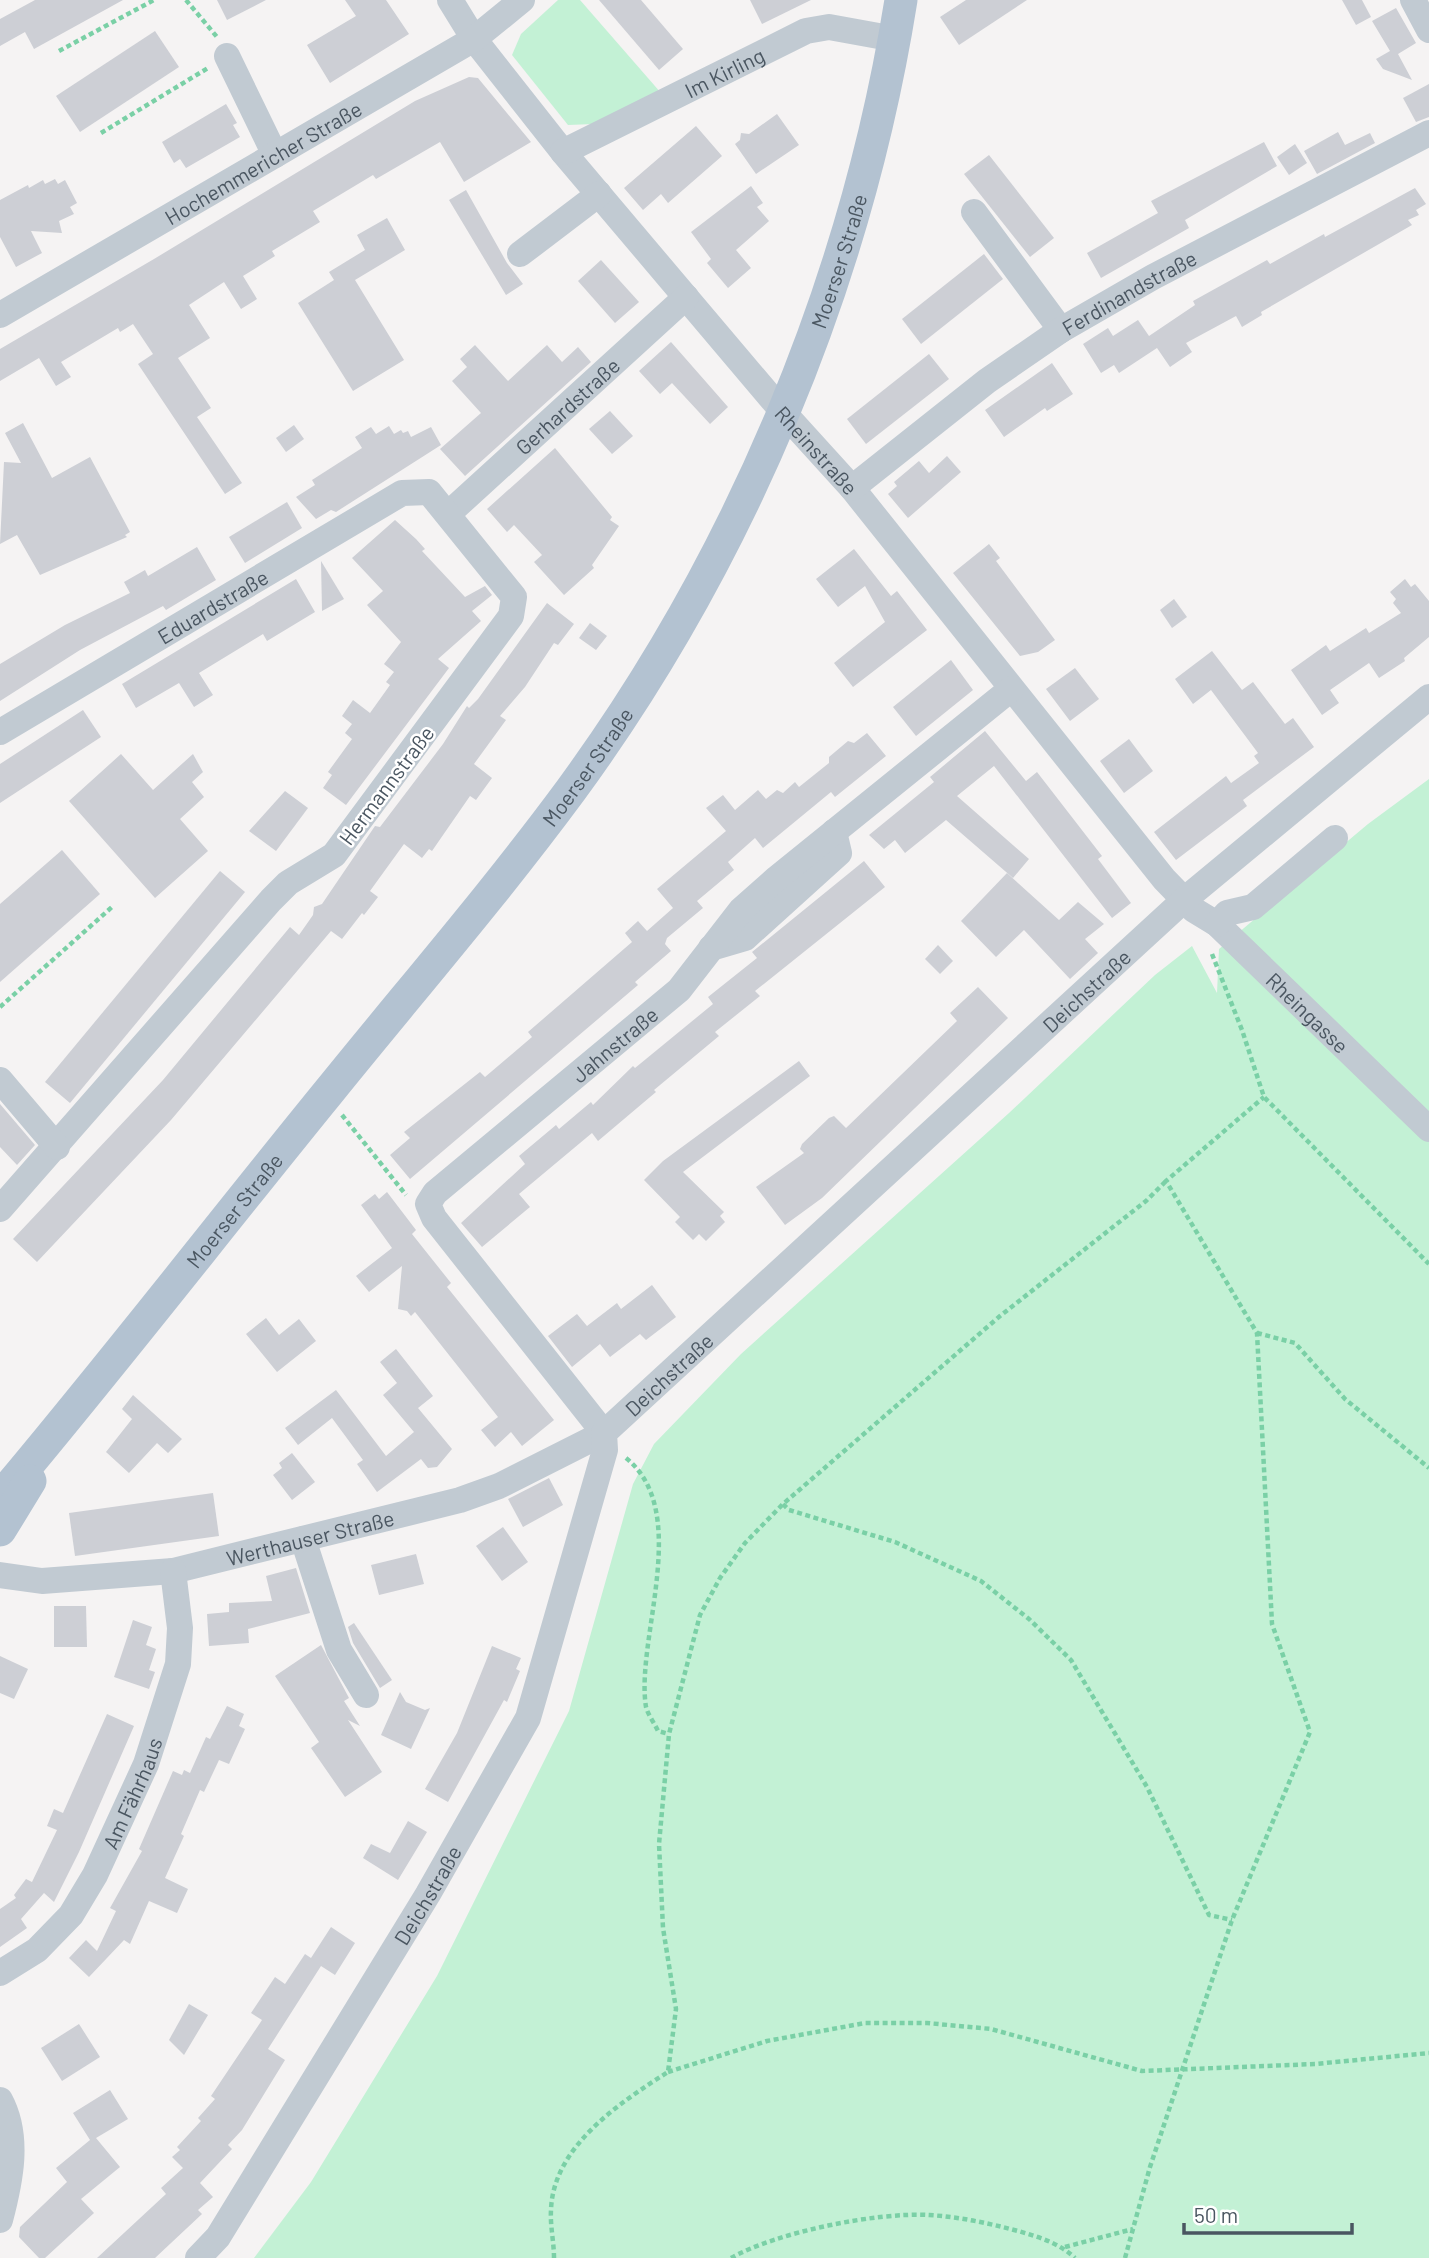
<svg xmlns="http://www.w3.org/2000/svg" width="1429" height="2258" viewBox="0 0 1429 2258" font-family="Barlow,sans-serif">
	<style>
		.green { fill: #c3f1d5 }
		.building { fill: #cdcfd5 }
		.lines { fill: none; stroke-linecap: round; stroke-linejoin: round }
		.path { stroke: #7ad0a6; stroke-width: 4.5; stroke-dasharray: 5 3.5; stroke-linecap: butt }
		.minor { stroke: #c1cad2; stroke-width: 26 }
		.major { stroke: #b3c2d1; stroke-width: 33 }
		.labels { text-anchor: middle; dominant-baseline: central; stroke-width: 5; stroke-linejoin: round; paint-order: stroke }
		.street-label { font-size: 21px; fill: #4a5661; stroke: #fff }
	</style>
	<rect width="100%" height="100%" fill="#f5f3f3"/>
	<g class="green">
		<path d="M558 0H580L661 93 594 124 568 125 512 55 521 34Z"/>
		<path d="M1429 779V2258H254L311 2182 437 1976 569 1711 633 1484 654 1444 741 1354 1009 1113 1155 975 1192 946 1217 993 1219 949 1368 824Z"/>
	</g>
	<g class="building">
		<path d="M35 0H123L34 49 25 32 0 46V19Z"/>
		<path d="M217 0H266L227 20Z"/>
		<path d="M345 0H386L409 34 330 83 307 45 356 16Z"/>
		<path d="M599 0H641L683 49 659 70Z"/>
		<path d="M750 0H811L762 24Z"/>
		<path d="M966 0H1027L959 45 940 17Z"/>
		<path d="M1342 0H1362L1371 17 1356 25Z"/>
		<path d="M1396 8 1416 43 1398 54 1412 80 1383 69 1376 59 1390 51 1372 21Z"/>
		<path d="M155 31 179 67 80 132 56 96Z"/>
		<path d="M469 77 478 78 531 142 464 182 440 142 376 179 373 175 313 211 320 222 272 251 275 256 243 276 257 299 241 309 224 282 189 305 210 338 178 358 211 408 197 417 242 483 225 494 138 364 153 354 133 324 120 332 118 328 61 362 71 377 56 386 39 358 0 381V349L154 259 415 101Z"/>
		<path d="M1429 84V117L1416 122 1403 98Z"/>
		<path d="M226 104 237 123 233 125 240 137 186 168 180 159 174 163 162 142Z"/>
		<path d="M777 114 799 145 756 174 735 144 740 140 741 133 749 134Z"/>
		<path d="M696 126 722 156 668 203 661 194 643 210 624 188Z"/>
		<path d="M1338 132 1345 145 1370 133 1375 143 1317 174 1304 151Z"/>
		<path d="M1264 142 1277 166 1185 220 1189 228 1101 278 1087 253 1158 213 1151 201Z"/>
		<path d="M1295 144 1307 163 1289 175 1277 157Z"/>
		<path d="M989 155 1054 238 1030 257 964 174Z"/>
		<path d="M55 179 58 184 65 180 77 203 70 207 74 214 59 221 62 233 31 231 42 253 16 267 0 237V200L28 185 29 188 43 180 45 184Z"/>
		<path d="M751 186 763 203 757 207 769 221 736 250 751 268 728 288 707 263 711 259 691 232Z"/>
		<path d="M1415 188 1426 204 1416 210 1419 215 1408 220 1412 225 1261 312 1262 315 1242 327 1236 316 1186 343 1192 352 1170 367 1157 348 1119 373 1114 365 1101 373 1083 344 1108 328 1113 336 1138 320 1149 336 1195 305 1193 301 1267 260 1270 264 1324 234 1325 237Z"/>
		<path d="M466 190 507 263 523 284 506 295 449 200Z"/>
		<path d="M387 218 405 250 355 280 404 360 353 391 298 303 334 280 329 272 365 250 357 235Z"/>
		<path d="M984 254 1003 279 921 344 902 319Z"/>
		<path d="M601 260 639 302 615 323 578 281Z"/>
		<path d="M671 342 728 407 710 424 672 383 660 394 639 371Z"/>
		<path d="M475 345 508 381 547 345 562 362 578 347 591 362 465 476 440 449 481 413 452 381 467 367 460 359Z"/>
		<path d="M929 354 949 379 866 444 847 419Z"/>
		<path d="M1052 363 1073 394 1047 411 1045 408 1004 437 985 410Z"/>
		<path d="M610 411 633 436 612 454 589 429Z"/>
		<path d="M23 423 52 478 90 457 130 532 125 535 127 537 40 575 17 535 0 544 4 462 21 463 5 433Z"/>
		<path d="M294 425 304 439 286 452 276 438Z"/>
		<path d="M389 426 394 434 401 430 403 433 408 431 411 437 431 427 441 445 336 512 331 510 316 519 296 497 315 485 312 480 362 448 355 437 371 427 376 434Z"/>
		<path d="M555 448 612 517 610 520 619 526 592 565 594 568 564 595 534 562 542 555 514 525 507 532 487 509Z"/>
		<path d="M947 456 961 472 908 518 888 494 897 486 894 482 919 461 929 473Z"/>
		<path d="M287 502 302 528 245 563 229 537Z"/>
		<path d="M395 520 416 539 425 549 422 551 465 597 485 586 492 595 472 611 481 621 438 659 449 668 346 805 323 788 332 775 328 772 352 739 345 733 352 724 342 716 353 700 370 713 390 685 386 682 394 672 384 664 401 642 367 605 383 591 352 558Z"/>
		<path d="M989 544 1000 558 996 561 1055 640 1038 652 1020 656 953 573Z"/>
		<path d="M197 547 216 580 166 610 163 606 80 650 0 701V664L65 625 130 593 124 582 145 570 148 576Z"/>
		<path d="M854 549 891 596 897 591 927 630 853 687 834 663 885 622 865 586 838 607 816 579Z"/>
		<path d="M321 561 344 599 322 611Z"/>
		<path d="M296 579 315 612 267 641 263 634 199 673 213 695 194 707 179 683 136 708 122 684Z"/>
		<path d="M1405 579 1411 587 1415 584 1429 601V637L1404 658 1405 661 1379 678 1369 663 1330 690 1339 703 1322 715 1291 670 1326 645 1330 651 1366 628 1369 633 1401 613 1393 603 1396 599 1390 592Z"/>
		<path d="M1174 599 1187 617 1172 628 1160 610Z"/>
		<path d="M547 603 574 624 558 645 554 643 525 687 500 716 506 720 474 764 492 778 476 800 470 796 432 851 429 849 422 858 404 844 370 891 378 897 364 915 362 913 342 939 331 931 171 1120 37 1262 13 1239 163 1080 290 927 299 935 313 915 314 907 322 904 375 826 380 827 443 744 467 706 469 708 478 699Z"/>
		<path d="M590 623 607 636 596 650 579 638Z"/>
		<path d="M1212 651 1242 690 1253 682 1285 724 1293 718 1314 747 1243 800 1247 806 1176 860 1154 832 1226 776 1231 783 1259 763 1254 756 1258 753 1211 690 1193 704 1175 679Z"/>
		<path d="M951 660 973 690 916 736 893 707Z"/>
		<path d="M1075 668 1099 699 1070 721 1046 689Z"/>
		<path d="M83 710 101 737 0 803V764Z"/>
		<path d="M985 731 1026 781 1037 772 1102 856 1098 859 1131 903 1112 918 994 766 957 796 1029 859 1013 878 946 820 905 853 895 840 884 849 869 835 934 782 930 777Z"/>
		<path d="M867 733 886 756 835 797 831 792 763 848 755 838 728 862 734 870 697 901 703 908 667 938 665 944 671 951 635 982 638 985 410 1179 390 1155 410 1138 404 1132 480 1072 485 1077 532 1037 528 1032 632 942 625 933 638 921 647 931 673 908 657 889 726 831 706 808 723 795 735 810 758 790 766 799 777 790 783 793 795 782 799 787 829 763V757L848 741 854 743Z"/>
		<path d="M1129 739 1153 771 1124 793 1100 761Z"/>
		<path d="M121 754 153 790 193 754 203 772 192 782 204 797 180 819 208 851 155 898 69 801Z"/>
		<path d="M285 791 308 808 276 851 249 831Z"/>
		<path d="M62 850 100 894 0 982V904Z"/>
		<path d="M864 861 885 887 755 991 760 996 715 1032 719 1036 654 1090 656 1092 598 1141 592 1133 519 1194 530 1207 482 1247 461 1223 525 1164 519 1156 556 1125 559 1129 591 1102 593 1105 633 1066 635 1068 713 1004 708 997 757 958 752 952Z"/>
		<path d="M220 871 245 892 70 1103 45 1082Z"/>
		<path d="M1007 873 1059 920 1078 902 1104 924 1085 939 1098 953 1070 979 1024 930 996 957 961 921Z"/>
		<path d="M938 945 953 961 940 974 925 959Z"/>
		<path d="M978 987 1008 1018 822 1198 785 1225 756 1187 804 1153 800 1149 802 1144 829 1118 834 1116 846 1128 957 1021 950 1013Z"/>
		<path d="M799 1061 810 1076 683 1172 724 1212 720 1216 725 1222 706 1241 699 1234 693 1240 675 1222 680 1217 644 1180 663 1161Z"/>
		<path d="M0 1104 35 1145 17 1165 0 1147Z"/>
		<path d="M387 1192 416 1230 412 1234 451 1283 447 1287 554 1420 522 1446 511 1432 495 1447 481 1430 498 1417 415 1312 411 1316 407 1311 398 1309 402 1266 369 1292 356 1276 392 1248 361 1205 375 1194 379 1199Z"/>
		<path d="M652 1285 676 1317 646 1340 640 1334 610 1357 600 1344 572 1367 548 1336 577 1314 587 1326 617 1303 621 1309Z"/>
		<path d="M266 1318 279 1335 299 1319 316 1341 277 1372 246 1334Z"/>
		<path d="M396 1349 433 1396 418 1408 452 1449 437 1467 428 1468 421 1459 377 1492 357 1464 363 1460 332 1418 298 1445 285 1428 336 1390 386 1456 414 1432 383 1395 397 1383 380 1362Z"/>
		<path d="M133 1395 182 1439 168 1453 157 1443 129 1473 106 1452 132 1419 122 1409Z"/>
		<path d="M292 1453 315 1482 292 1500 273 1475 282 1468 279 1463Z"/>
		<path d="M549 1478 563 1505 523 1527 508 1499Z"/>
		<path d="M213 1493 219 1536 75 1556 69 1513Z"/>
		<path d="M503 1527 528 1562 502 1581 476 1546Z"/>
		<path d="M416 1554 424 1584 379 1595 371 1565Z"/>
		<path d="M296 1568 310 1613 248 1629 249 1643 209 1646 207 1614 229 1612V1603L272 1601 266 1576Z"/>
		<path d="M54 1606H86L87 1647H54Z"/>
		<path d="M133 1620 152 1627 146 1645 156 1649 149 1670 155 1672 149 1689 114 1677Z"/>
		<path d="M354 1623 392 1680 380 1688 353 1643 348 1627Z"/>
		<path d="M321 1645 349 1698 344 1701 360 1726 348 1720 382 1772 345 1797 311 1748 319 1742 275 1676Z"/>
		<path d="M492 1646 521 1658 516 1669 520 1671 507 1702 504 1700 448 1802 425 1789 457 1733Z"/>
		<path d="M0 1656 28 1669 14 1699 0 1693Z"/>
		<path d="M400 1692 406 1702 425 1710 430 1708 411 1749 381 1735Z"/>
		<path d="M227 1706 244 1714 239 1726 245 1729 229 1764 219 1760 204 1792 200 1790 181 1834 184 1836 165 1878 188 1889 177 1913 149 1901 130 1944 124 1940 89 1977 69 1958 86 1940 97 1951 116 1911 110 1908 142 1851 139 1849 173 1771 182 1775 184 1770 190 1773 206 1737 210 1739Z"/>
		<path d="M107 1714 134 1726 79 1852 54 1902 44 1893 21 1919 27 1928 0 1947V1909L16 1898 14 1895 26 1879 32 1882 57 1830 47 1826 54 1809 63 1813Z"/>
		<path d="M408 1821 427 1832 398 1880 363 1858 371 1844 390 1853Z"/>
		<path d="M331 1927 355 1943 335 1975 321 1966 268 2049 285 2060 242 2130 228 2145 232 2149 200 2183 213 2197 198 2210 202 2214 155 2258H97L166 2194 161 2188 183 2168 172 2157 180 2150 177 2147 201 2121 198 2118 215 2099 211 2096 262 2020 251 2013 275 1977 285 1984 305 1954 311 1958Z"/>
		<path d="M189 2004 208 2015 184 2055 169 2040Z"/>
		<path d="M79 2024 100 2057 62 2081 41 2048Z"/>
		<path d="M110 2090 128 2119 96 2138 120 2167 81 2199 94 2213 45 2258H39L19 2237 20 2227 67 2182 56 2168 90 2140 73 2113Z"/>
	</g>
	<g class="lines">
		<g class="path">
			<path d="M186 0 217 37"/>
			<path d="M59 51 154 0"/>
			<path d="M101 133 208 68"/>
			<path d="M1212 954 1242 1030 1264 1097 1429 1264"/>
			<path d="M0 1007 112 907"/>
			<path d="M342 1115 406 1195"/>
			<path d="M1257 1333 1295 1343 1345 1399 1429 1468"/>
			<path d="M626 1458C693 1512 635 1639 646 1707 648 1715 655 1724 658 1731L669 1734"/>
			<path d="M783 1504 789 1510 895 1542 981 1581 1029 1619 1071 1660 1147 1787 1209 1915 1232 1920"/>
			<path d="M668 2072 767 2041 865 2023H927L991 2029 1142 2071 1315 2064 1429 2053"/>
			<path d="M1065 2247 1133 2229"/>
			<path d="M554 2258C554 2242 550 2226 551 2210 553 2146 621 2102 668 2072L676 2009 663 1928 659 1844 669 1734 700 1615 720 1578 745 1543 783 1504 1000 1316 1146 1201 1166 1181"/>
			<path d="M731 2258C777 2232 877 2212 929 2215 960 2217 988 2223 1018 2231 1039 2237 1059 2243 1075 2258"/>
			<path d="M1125 2258 1150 2167 1232 1920 1310 1732 1272 1624 1257 1333 1166 1181 1264 1097"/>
		</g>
		<g class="minor">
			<path id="s1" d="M450 0 474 39 563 152 783 412 852 488 1164 879 1194 910 1217 924 1429 1129"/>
			<path d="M1413 0 1429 30"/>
			<path d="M227 56 275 155"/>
			<path id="s2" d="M563 152 806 31 829 27 895 39"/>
			<path d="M974 212 1061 330"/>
			<path d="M520 254 599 194"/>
			<path id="s3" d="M0 315 474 39 522 0"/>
			<path id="s4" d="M852 488 987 381 1061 330 1153 277 1429 133"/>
			<path id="s5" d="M448 514 686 297"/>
			<path id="s6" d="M0 732 402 493 429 492 514 597 511 616 334 855 288 883 271 900 0 1209"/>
			<path d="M1217 924 1227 913 1253 907 1335 838"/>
			<path d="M711 948 745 938 839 853 834 832"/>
			<path d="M0 1080 57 1147"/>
			<path d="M303 1539 339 1650 366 1695"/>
			<path id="s7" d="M0 1575 42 1581 173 1571 460 1500 499 1486 604 1433 434 1218 428 1204 435 1193 679 990 741 910 777 878 1011 689"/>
			<path id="s8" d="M0 1973 37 1950 71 1915 95 1875 146 1764 178 1664 180 1628 173 1571"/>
			<path d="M0 2100C20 2137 10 2182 0 2220"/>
			<path id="s9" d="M198 2258 218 2237 428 1894 528 1718 605 1450 604 1433 1184 900 1429 697"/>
		</g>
		<g class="major">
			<path id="s10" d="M0 1498C113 1364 220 1225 331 1089 411 990 495 893 571 790 740 559 856 283 901 0"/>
			<path d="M0 1530 30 1481"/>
		</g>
	</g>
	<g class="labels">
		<g class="street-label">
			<text stroke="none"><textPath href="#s2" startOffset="180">Im Kirling</textPath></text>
			<text stroke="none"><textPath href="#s3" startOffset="304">Hochemmericher Straße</textPath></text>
			<text stroke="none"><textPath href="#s10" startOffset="1505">Moerser Straße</textPath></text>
			<text stroke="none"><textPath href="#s4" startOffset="340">Ferdinandstraße</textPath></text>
			<text stroke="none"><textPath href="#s5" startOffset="161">Gerhardstraße</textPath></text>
			<text stroke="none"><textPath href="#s1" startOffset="581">Rheinstraße</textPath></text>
			<text stroke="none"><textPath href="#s6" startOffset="247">Eduardstraße</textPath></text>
			<text stroke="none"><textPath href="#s10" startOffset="938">Moerser Straße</textPath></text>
			<text transform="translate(386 785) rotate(-53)">Hermannstraße</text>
			<text stroke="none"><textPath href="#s9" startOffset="1584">Deichstraße</textPath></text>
			<text stroke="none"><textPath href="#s1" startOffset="1330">Rheingasse</textPath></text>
			<text stroke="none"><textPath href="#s7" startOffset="1164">Jahnstraße</textPath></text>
			<text stroke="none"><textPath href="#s10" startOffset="371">Moerser Straße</textPath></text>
			<text stroke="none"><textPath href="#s9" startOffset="1017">Deichstraße</textPath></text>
			<text stroke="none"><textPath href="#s7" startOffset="315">Werthauser Straße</textPath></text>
			<text stroke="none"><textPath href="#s8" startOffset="229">Am Fährhaus</textPath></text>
			<text stroke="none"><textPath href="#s9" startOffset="430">Deichstraße</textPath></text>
		</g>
	</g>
	<path d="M1184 2223v10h168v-10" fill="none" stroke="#4a5661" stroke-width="3.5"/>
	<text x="1194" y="2223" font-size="21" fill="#4a5661" stroke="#ffffff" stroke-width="5" paint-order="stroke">50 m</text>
</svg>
